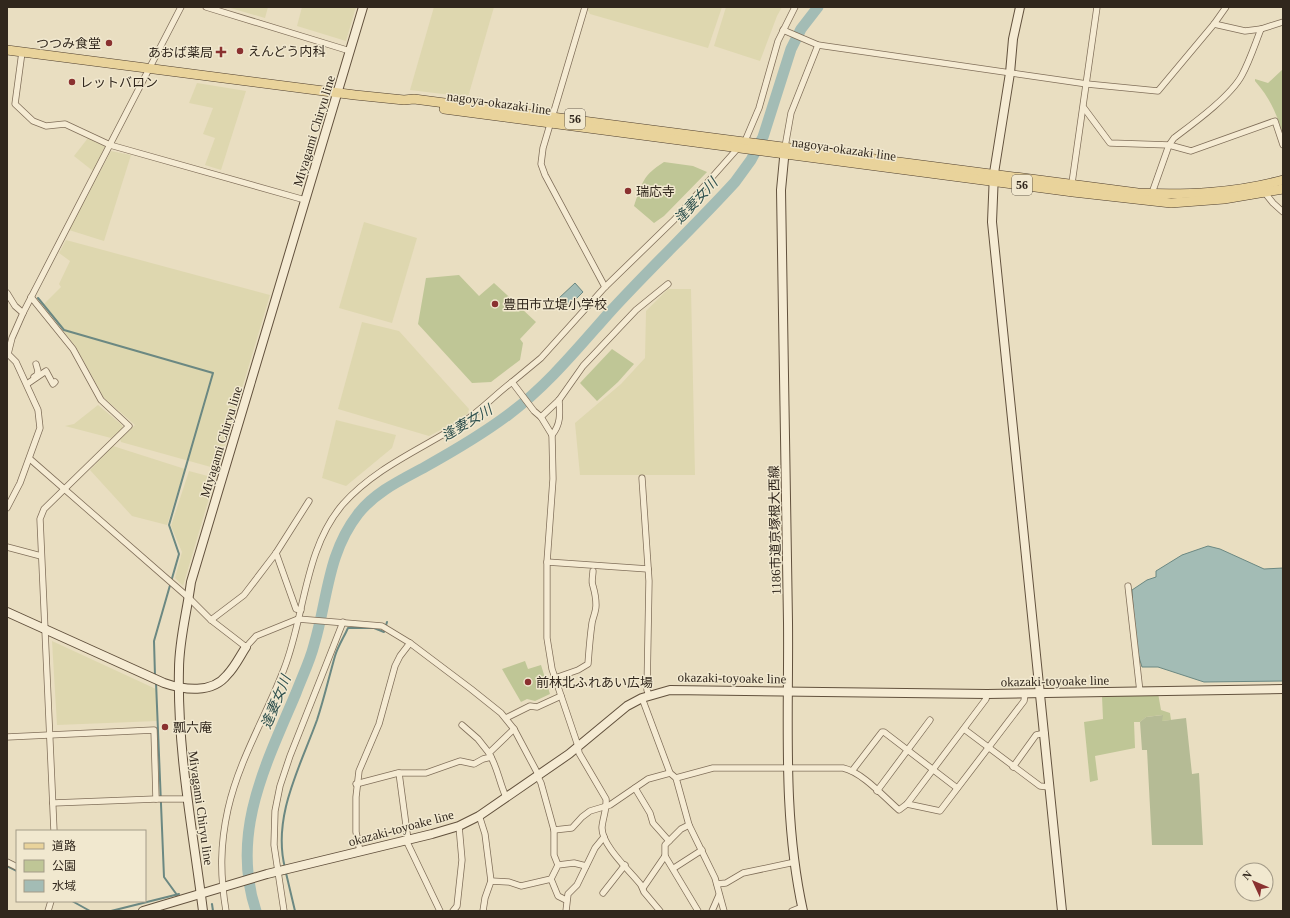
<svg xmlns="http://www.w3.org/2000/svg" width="1290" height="918" viewBox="0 0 1290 918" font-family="'Times New Roman','Noto Sans JP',serif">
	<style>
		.farmland { fill: #ded7af }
		.green { fill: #bfc696 }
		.cemetery { fill: #b5bb95 }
		.water { fill: #a3bcb5; stroke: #6b8882 }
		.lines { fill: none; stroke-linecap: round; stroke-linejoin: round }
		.stream { stroke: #6b8882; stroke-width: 2 }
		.river { stroke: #a3bcb5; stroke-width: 11 }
		.street-casing { stroke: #806f5a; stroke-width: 7 }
		.secondary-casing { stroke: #62513d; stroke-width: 10 }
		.primary-casing { stroke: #4e3e2e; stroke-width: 10 }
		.street { stroke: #f5ebd3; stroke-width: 5.5 }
		.secondary { stroke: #f5ebd3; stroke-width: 8 }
		.primary { stroke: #e9d39b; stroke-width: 9 }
		.poi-dot { fill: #8a3130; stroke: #f1e8cf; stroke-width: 1.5 }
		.labels { text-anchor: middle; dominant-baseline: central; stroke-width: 3; stroke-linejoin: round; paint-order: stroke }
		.shield { fill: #f1e8cf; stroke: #6b6152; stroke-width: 1 }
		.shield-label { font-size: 12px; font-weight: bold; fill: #31271d }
		.poi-label { font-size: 13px; fill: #31271d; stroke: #f1e8cf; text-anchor: start }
		.street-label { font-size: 13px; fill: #31271d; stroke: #f1e8cf }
		.water-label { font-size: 14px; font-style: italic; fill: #2e504e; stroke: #f1e8cf }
	</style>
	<rect width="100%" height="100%" fill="#e9dec1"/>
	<g class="farmland">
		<path d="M227 7H268L265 18Z"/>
		<path d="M302 7H356L346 41 297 26Z"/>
		<path d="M434 7H494L468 97 410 90Z"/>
		<path d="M586 7H722L708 48 590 14Z"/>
		<path d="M726 7H782L777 16 760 61 714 46Z"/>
		<path d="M197 83 246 91 221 170 205 165 215 138 203 134 213 108 189 103Z"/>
		<path d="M88 138 106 147 93 171 74 156Z"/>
		<path d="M111 151 131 155 104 241 69 230Z"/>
		<path d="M364 222 417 238 392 323 339 308Z"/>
		<path d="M66 240 270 295 218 469 121 442 120 439 135 425 104 398 76 347 43 305 61 287 59 284 70 261 59 253Z"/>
		<path d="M668 289H691L695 475H580L575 423 621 384 645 358 646 311Z"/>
		<path d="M362 322 399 331 469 409 468 413 462 419 429 436 338 409Z"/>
		<path d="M98 405 122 425 123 428 111 438 65 426 74 424Z"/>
		<path d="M336 420 396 435 392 448 346 486 322 478Z"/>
		<path d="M113 446 185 469 167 525 132 516 90 470Z"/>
		<path d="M189 471 215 478 183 586 175 578 182 552 171 526Z"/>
		<path d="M52 641 156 689 157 721 57 725Z"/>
	</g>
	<g class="green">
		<path d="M1283 69V135C1277 114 1270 98 1255 81V79L1268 83Z"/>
		<path d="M664 162 693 166 707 172 664 216 654 223 634 206C642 183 643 175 664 162Z"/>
		<path d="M459 275 479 296 494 283 536 322 520 339 523 343 520 360 491 382 472 383 418 324 426 278Z"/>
		<path d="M612 349 634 364 618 382 597 401 580 383Z"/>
		<path d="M525 661 528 669 541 665 550 694 535 701 527 699 521 702 502 669Z"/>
		<path d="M1158 693 1161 710 1170 713 1171 720 1162 721V715L1146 717 1140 722H1134L1135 748 1095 756 1098 780 1090 782 1084 722 1103 719 1102 696Z"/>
	</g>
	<path class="cemetery" d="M1163 715 1162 721 1186 718 1192 774 1199 773 1203 845H1152L1147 750H1142L1140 722 1146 717Z"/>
	<g class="water">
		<path d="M575 283 583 292 567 308 558 299Z"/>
		<path d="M1208 546 1220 549 1264 569 1283 568V681L1204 682 1158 667H1142L1135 644 1132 590 1147 580 1156 577V571L1182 555Z"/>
	</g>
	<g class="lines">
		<g class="stream">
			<path d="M38 298 64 330 213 373 169 525 179 554 154 641 155 676"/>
			<path d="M156 682 164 877 177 895"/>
			<path d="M7 866 17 871"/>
			<path d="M285 868C272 817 300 767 317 720 324 699 329 677 335 656 338 646 344 637 348 628H374L384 632 387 622"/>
			<path d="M286 873 295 911"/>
			<path d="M72 901 90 911"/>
			<path d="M212 904 213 911"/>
			<path d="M111 911 179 894"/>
		</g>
		<path class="river" d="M256 911C230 833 266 764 296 693 302 677 310 661 314 645 328 599 327 554 358 514 375 492 401 480 425 467 452 452 484 433 508 415 547 386 577 349 609 313 650 268 694 227 735 182L751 160 763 137 791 49 801 29 818 7"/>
		<defs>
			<g id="street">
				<path d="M206 7 350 51"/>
				<path d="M585 7 543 148 541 164 545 175 605 287"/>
				<path d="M1214 24 1245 31 1261 29 1283 22"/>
				<path d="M783 30 818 45 1087 84 1158 91 1214 24 1226 7"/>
				<path d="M22 52 15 104 33 121 46 126 65 124 110 145 305 200"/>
				<path d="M1084 108 1110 143 1169 145 1191 151 1275 121 1283 145"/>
				<path d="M745 141 759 108 778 41 795 7"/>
				<path d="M785 147 791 113 818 45"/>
				<path d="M1072 183 1097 7"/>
				<path d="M1152 193 1169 145 1174 138C1194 123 1231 96 1242 75 1250 60 1255 44 1261 29"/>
				<path d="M1265 193 1273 203 1283 212"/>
				<path d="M7 293 15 306 23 313"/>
				<path d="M31 297 73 349 101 400 129 426 44 509 40 519 54 831"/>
				<path d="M7 353 16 362 38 410 40 428 20 483 7 508"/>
				<path d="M8 354 12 338 23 313 181 7"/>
				<path d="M34 377 37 375 38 371 36 364"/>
				<path d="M27 384 46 371 53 384 55 382"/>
				<path d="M541 417 559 400 583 366 636 310 668 284"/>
				<path d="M552 435C561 424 560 414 559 400"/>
				<path d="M30 459 189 598 211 620 246 647 256 636 298 619 382 626 410 643 471 689 501 713 514 729 539 776"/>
				<path d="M642 478 649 581 647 690 649 695"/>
				<path d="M7 547 41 556"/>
				<path d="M276 553 296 609 301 610"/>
				<path d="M547 562 648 569"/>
				<path d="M1128 586 1140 692"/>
				<path d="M211 620 244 595 276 553 309 501"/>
				<path d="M555 678 578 670 588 664C589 650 590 637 592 623 593 617 596 612 596 605 596 598 595 593 593 586 591 582 593 575 593 571"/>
				<path d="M642 698 670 773 676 778 689 825 715 878 724 911"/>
				<path d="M506 718 530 706 537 707 561 696"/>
				<path d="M462 725 478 739 489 753"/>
				<path d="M964 729 1040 786 1049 787"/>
				<path d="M7 737 154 730 156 799H188"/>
				<path d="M491 757C498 770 500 784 506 797"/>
				<path d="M1013 767 1036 735 1045 733"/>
				<path d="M852 771 882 732H884L957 788"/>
				<path d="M399 773 408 840"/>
				<path d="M538 777 541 783 554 830V855L558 865"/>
				<path d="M676 778 713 768H843C862 772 884 797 899 810L907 804 986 699 987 694"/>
				<path d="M356 784 398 773H426L460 761 474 764 483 759 491 757 489 753 514 729"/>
				<path d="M635 788 650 813 653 823 669 841"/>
				<path d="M877 791 930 720"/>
				<path d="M53 803 156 799"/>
				<path d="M907 804 940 811 1024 701 1025 694"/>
				<path d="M479 815 485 834 491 881"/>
				<path d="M554 830 572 828 582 817 590 811 610 805 648 779 670 773"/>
				<path d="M406 840 440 911"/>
				<path d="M360 851 356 832V797L359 771 379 724 395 666 400 656 410 643"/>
				<path d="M665 856 698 911"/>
				<path d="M7 862 17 867"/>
				<path d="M674 868 702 850"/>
				<path d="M551 879 558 896 566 900"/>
				<path d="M717 884 726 883 743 873 795 862"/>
				<path d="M643 888 665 856V845L681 829 689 825"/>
				<path d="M603 893 625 865"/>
				<path d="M48 911 51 901"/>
				<path d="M226 911C220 875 220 845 228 809 239 760 266 716 284 669 305 616 304 549 343 504 376 467 422 449 462 423 480 411 495 395 512 382"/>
				<path d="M284 911 274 845 275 811 280 786 290 756 343 622"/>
				<path d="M453 911 457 906 462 860 459 826"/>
				<path d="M483 911 485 898 491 881 509 882 521 886 551 879 558 865 574 863 586 866"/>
				<path d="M566 911 568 894 577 885 595 848 604 837"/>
				<path d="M660 911 644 892 641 885C630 871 601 845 602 827 603 817 607 809 606 799L579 753 578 746 552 669 547 638V562L553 479 552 435 541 417 534 411 512 382 541 358 605 287 674 220 738 148"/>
				<path d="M712 911 719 895"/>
				<path d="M792 911 802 907"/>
			</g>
			<g id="secondary">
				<path d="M1020 7 1013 39 1010 73 994 173 992 222 1062 911"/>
				<path d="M785 148 781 190C783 334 786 478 788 622 789 718 782 816 803 911"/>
				<path d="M7 612 164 683C184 690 212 694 227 675 235 667 240 656 246 647"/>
				<path d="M143 911 267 874 432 834 459 826 479 816 569 754 627 706 642 698 670 690 987 694 1283 689"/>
				<path d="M203 911C193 831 177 751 179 669 179 640 187 612 191 582L363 7"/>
			</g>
			<g id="primary">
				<path d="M7 50 355 95 404 100 414 99 1138 193C1188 195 1235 193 1283 180"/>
				<path d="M444 109 1073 192 1171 203 1224 199 1283 189"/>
			</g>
		</defs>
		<use href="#street" class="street-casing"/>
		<use href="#secondary" class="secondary-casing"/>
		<use href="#primary" class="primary-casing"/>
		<use href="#street" class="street"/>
		<use href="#secondary" class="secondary"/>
		<use href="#primary" class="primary"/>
	</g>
	<g class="poi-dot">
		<circle cx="109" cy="43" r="4"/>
		<circle cx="240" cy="51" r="4"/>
		<path d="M219 46h4v4h4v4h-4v4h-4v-4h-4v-4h4z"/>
		<circle cx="72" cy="82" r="4"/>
		<circle cx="628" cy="191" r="4"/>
		<circle cx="495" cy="304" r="4"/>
		<circle cx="528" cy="682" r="4"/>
		<circle cx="165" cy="727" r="4"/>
	</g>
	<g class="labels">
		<g class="shield">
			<rect x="565" y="109" width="20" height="20" rx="3"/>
			<rect x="1012" y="175" width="20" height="20" rx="3"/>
		</g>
		<g class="shield-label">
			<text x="575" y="119">56</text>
			<text x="1022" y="185">56</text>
		</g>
		<g class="poi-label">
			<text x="101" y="43" text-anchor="end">つつみ食堂</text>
			<text x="248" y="51">えんどう内科</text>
			<text x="213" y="52" text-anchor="end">あおば薬局</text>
			<text x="80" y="82">レットバロン</text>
			<text x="636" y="191">瑞応寺</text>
			<text x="503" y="304">豊田市立堤小学校</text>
			<text x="536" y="682">前林北ふれあい広場</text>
			<text x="173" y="727">瓢六庵</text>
		</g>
		<g class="street-label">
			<text transform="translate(499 103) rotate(8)">nagoya-okazaki line</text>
			<text transform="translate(314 131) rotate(-73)">Miyagami Chiryu line</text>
			<text transform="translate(844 149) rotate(8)">nagoya-okazaki line</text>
			<text transform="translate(221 442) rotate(-73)">Miyagami Chiryu line</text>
			<text transform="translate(775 530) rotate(-91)">1186市道京塚根大西線</text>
			<text transform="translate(732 678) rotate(1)">okazaki-toyoake line</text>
			<text transform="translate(1055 681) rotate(-1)">okazaki-toyoake line</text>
			<text transform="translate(201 808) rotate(82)">Miyagami Chiryu line</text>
			<text transform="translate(401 828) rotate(-15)">okazaki-toyoake line</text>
		</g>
		<g class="water-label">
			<text transform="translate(696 201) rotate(-47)">逢妻女川</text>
			<text transform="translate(467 423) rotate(-31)">逢妻女川</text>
			<text transform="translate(276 702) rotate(-68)">逢妻女川</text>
		</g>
	</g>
	<rect width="1290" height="918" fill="none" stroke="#31271d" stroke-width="16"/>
	<rect x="16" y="830" width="130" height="72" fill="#f1e8cf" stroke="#a49b88"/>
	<rect x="24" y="843" width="20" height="6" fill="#e9d39b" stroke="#a49b88"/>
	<text x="52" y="850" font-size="12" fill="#31271d">道路</text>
	<rect x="24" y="860" width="20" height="12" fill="#bfc696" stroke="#a49b88"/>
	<text x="52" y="870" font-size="12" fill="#31271d">公園</text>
	<rect x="24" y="880" width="20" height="12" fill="#a3bcb5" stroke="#a49b88"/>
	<text x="52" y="890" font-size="12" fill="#31271d">水域</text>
	<g transform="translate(1254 882) rotate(314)"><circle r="19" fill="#f1e8cf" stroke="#a49b88"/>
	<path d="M0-3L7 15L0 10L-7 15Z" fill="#8a3130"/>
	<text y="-6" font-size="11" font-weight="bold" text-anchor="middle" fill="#31271d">N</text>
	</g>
</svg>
